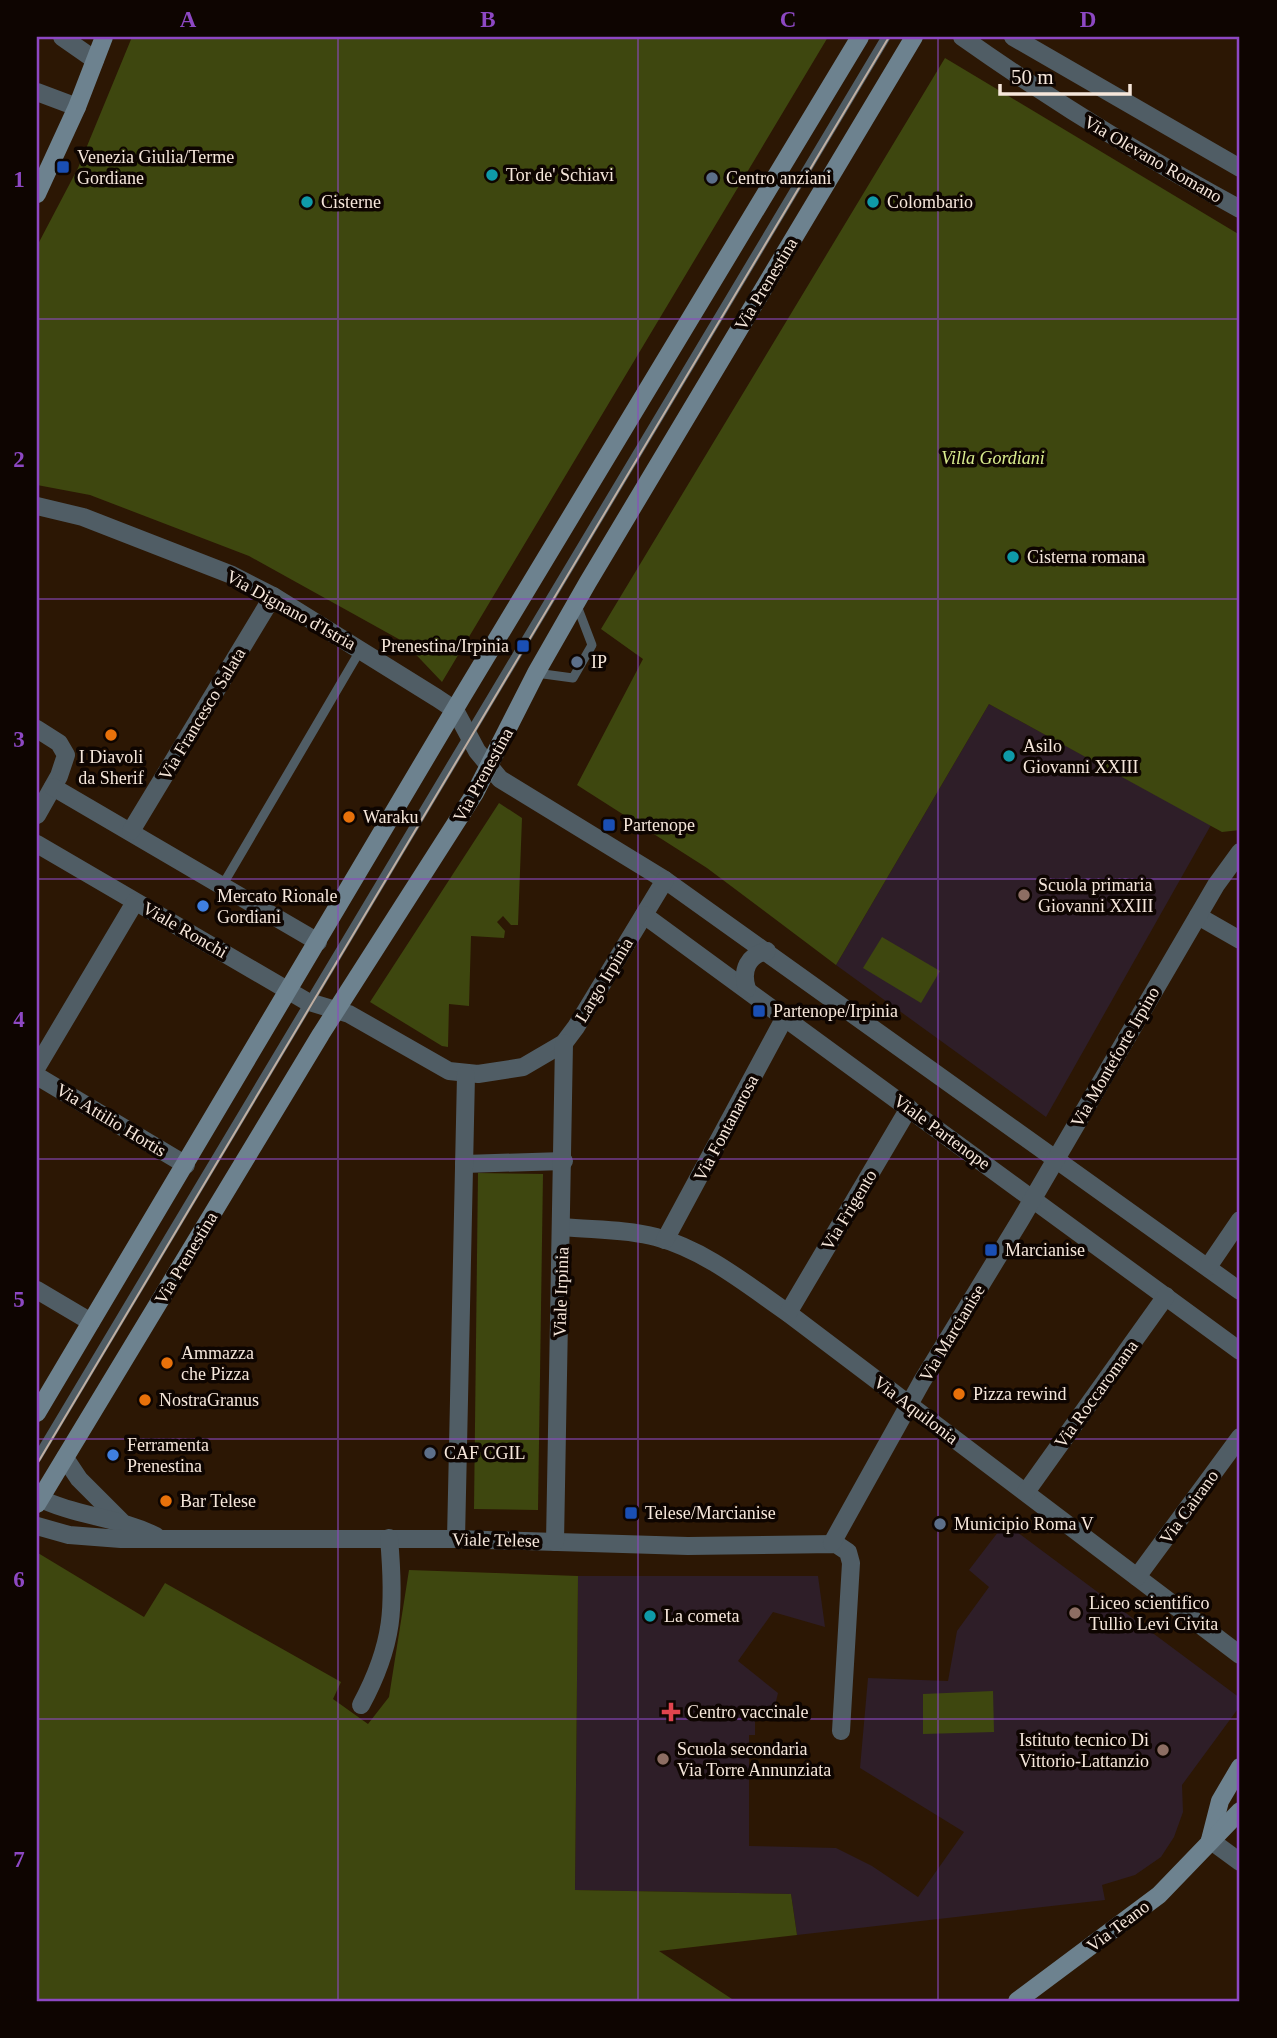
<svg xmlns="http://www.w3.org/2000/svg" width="1277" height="2038" viewBox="0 0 1277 2038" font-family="Georgia,serif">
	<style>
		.education { fill: #2e1e28 }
		.green { fill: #3e470f }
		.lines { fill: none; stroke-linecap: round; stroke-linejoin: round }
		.lane { stroke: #505d65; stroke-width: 9 }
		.street { stroke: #505d65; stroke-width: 18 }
		.secondary { stroke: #6d828f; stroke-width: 18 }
		.tram { stroke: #bfaea1; stroke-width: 2 }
		.grid { fill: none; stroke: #8d48c3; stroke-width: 2; stroke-opacity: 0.55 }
		.transit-dot { fill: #1a4fb4; stroke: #0e0501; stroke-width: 2.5 }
		.culture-dot { fill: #0f9aa8; stroke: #0e0501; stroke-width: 2.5 }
		.service-dot { fill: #5c6f8a; stroke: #0e0501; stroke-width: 2.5 }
		.food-dot { fill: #e8710a; stroke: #0e0501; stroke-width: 2.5 }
		.education-dot { fill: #8d6e63; stroke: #0e0501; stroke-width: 2.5 }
		.shop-dot { fill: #3f7fe0; stroke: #0e0501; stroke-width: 2.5 }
		.health-dot { fill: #e0444e; stroke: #0e0501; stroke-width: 2.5 }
		.labels { text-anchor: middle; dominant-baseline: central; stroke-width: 7; stroke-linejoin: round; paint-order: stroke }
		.poi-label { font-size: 18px; fill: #f6e7db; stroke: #0e0501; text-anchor: start }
		.street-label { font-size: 18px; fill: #f6e7db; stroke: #0e0501 }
		.park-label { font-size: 18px; font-style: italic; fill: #dbee8f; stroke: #0e0501 }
		.neatline { fill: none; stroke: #8d48c3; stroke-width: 2.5 }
		.grid-label { font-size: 23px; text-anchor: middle; font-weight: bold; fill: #8d48c3 }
	</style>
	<rect width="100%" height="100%" fill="#2c1704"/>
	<g class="education">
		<path d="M989 704 1211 825 1046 1117 836 965Z"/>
		<path d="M1005 1523 1240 1698V1706L1182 1785 1183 1812 1174 1837 1161 1857 1135 1875 1102 1885 1105 1900 797 1935 791 1894 575 1890 578 1576H818L825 1627 773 1612 738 1661 778 1693 773 1714 755 1715V1735H749V1846L836 1848 872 1866 918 1897 964 1832 860 1768 868 1678 948 1681 957 1631 989 1587 969 1570Z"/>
	</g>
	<g class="green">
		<path d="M132 37H828L442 682 404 642 249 556 90 495 37 485V246L78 168Z"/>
		<path d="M945 58 1240 235V830L1222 832 989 704 836 965 707 868 577 785 643 659 601 629Z"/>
		<path d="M499 803 522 818 518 925H511L503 916 497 922 505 931 504 938 471 936 469 1006 449 1004 448 1047 442 1046 370 1002Z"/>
		<path d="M882 937 940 971 921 1003 863 968Z"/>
		<path d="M478 1173 543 1174 538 1510 474 1509Z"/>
		<path d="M38 1553 144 1617 165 1583 341 1682 333 1699 368 1724 389 1697 409 1570 578 1576 575 1890 791 1894 797 1935 659 1951 735 2001H37Z"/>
		<path d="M993 1691 994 1732 923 1734V1694Z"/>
	</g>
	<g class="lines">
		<g class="lane">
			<path d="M536 673 573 678 592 645 576 603"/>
			<path d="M222 886 361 649"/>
			<path d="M37 1458 886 37"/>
		</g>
		<g class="street">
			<path d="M62 37 95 60"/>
			<path d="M962 37C1051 100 1144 157 1240 209"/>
			<path d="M1013 37 1240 168"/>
			<path d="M37 92 77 107"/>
			<path d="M37 506 83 517 232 575 273 596 437 698 455 710 477 751 500 779 665 880 1240 1291"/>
			<path d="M37 729 59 743 66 755 59 776 37 815"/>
			<path d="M53 787 318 942"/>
			<path d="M131 831 273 596"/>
			<path d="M37 844 306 1001 349 1014 449 1071 478 1074 523 1067 564 1043 576 1027 665 880"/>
			<path d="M644 915 1240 1351"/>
			<path d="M1198 916 1240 940"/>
			<path d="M747 989C741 970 748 955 767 951"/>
			<path d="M37 1067 135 902"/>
			<path d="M37 1076 186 1165"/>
			<path d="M464 1164 564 1161"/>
			<path d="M563 1227C593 1230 626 1229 656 1237 705 1250 746 1284 788 1313L1240 1655"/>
			<path d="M665 1240 785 1017"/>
			<path d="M1208 1267 1240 1220"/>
			<path d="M37 1290 91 1322"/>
			<path d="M788 1313 909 1108"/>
			<path d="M65 1458 79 1479 121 1521"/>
			<path d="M1026 1492 1166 1296"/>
			<path d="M37 1497C74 1516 118 1517 156 1536"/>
			<path d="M37 1526 69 1535 121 1539H456L688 1546 836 1544 848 1552 851 1563 841 1731"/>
			<path d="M456 1539 466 1075"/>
			<path d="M555 1542 564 1043"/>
			<path d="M832 1543 921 1383 1021 1219 1216 885 1240 852"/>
			<path d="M1137 1577 1240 1437"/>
			<path d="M361 1705C394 1644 395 1606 389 1538"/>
			<path d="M1210 1840 1240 1862"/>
		</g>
		<g class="secondary">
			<path d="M37 194 77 107 104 37"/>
			<path d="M37 1413 462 697 860 37"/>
			<path d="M37 1504 321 1034 475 793 536 673 588 582 914 37"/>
			<path d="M1210 1840 1220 1801 1240 1767"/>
			<path d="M1017 2001 1159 1895 1240 1811"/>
		</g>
		<path class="tram" d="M37 1464 889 37"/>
	</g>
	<path class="grid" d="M338 37V2001M638 37V2001M938 37V2001M37 319H1240M37 599H1240M37 879H1240M37 1159H1240M37 1439H1240M37 1719H1240"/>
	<g class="transit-dot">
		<rect x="56" y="160" width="14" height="14" rx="3.5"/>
		<rect x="516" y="639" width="14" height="14" rx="3.5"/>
		<rect x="602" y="818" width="14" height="14" rx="3.5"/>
		<rect x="752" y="1004" width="14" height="14" rx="3.5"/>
		<rect x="984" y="1243" width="14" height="14" rx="3.5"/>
		<rect x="624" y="1506" width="14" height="14" rx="3.5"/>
	</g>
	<g class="culture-dot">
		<circle cx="492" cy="175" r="7"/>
		<circle cx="307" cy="202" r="7"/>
		<circle cx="873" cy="202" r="7"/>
		<circle cx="1013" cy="557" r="7"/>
		<circle cx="1009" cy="756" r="7"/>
		<circle cx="650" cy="1616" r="7"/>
	</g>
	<g class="service-dot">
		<circle cx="712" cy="178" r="7"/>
		<circle cx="577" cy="662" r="7"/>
		<circle cx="430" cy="1453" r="7"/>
		<circle cx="940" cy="1524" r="7"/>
	</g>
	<g class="food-dot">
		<circle cx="111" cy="735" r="7"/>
		<circle cx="349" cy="817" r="7"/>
		<circle cx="167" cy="1363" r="7"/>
		<circle cx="959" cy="1394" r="7"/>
		<circle cx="145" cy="1400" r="7"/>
		<circle cx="166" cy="1501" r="7"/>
	</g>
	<g class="education-dot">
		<circle cx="1024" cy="895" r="7"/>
		<circle cx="1075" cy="1613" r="7"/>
		<circle cx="1163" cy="1750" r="7"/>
		<circle cx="663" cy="1759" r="7"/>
	</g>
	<g class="shop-dot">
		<circle cx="203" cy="906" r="7"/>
		<circle cx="113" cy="1455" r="7"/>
	</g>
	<path class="health-dot" d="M667.5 1701.5h7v7h7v7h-7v7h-7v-7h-7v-7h7z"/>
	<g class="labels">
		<g class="poi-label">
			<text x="77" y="157">Venezia Giulia/Terme<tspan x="77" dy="21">Gordiane</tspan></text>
			<text x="506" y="175">Tor de' Schiavi</text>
			<text x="726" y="178">Centro anziani</text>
			<text x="321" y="202">Cisterne</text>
			<text x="887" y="202">Colombario</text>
			<text x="1027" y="557">Cisterna romana</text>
			<text x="509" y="646" text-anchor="end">Prenestina/Irpinia</text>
			<text x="591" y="662">IP</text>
			<text x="1023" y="746">Asilo<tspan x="1023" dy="21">Giovanni XXIII</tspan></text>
			<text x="111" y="757" text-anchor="middle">I Diavoli<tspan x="111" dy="21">da Sherif</tspan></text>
			<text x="363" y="817">Waraku</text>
			<text x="623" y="825">Partenope</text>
			<text x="1038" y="885">Scuola primaria<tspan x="1038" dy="21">Giovanni XXIII</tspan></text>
			<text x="217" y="896">Mercato Rionale<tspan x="217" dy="21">Gordiani</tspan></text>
			<text x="773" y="1011">Partenope/Irpinia</text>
			<text x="1005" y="1250">Marcianise</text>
			<text x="181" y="1353">Ammazza<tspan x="181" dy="21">che Pizza</tspan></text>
			<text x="973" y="1394">Pizza rewind</text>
			<text x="159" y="1400">NostraGranus</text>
			<text x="127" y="1445">Ferramenta<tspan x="127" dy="21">Prenestina</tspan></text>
			<text x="444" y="1453">CAF CGIL</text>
			<text x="180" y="1501">Bar Telese</text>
			<text x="645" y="1513">Telese/Marcianise</text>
			<text x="954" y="1524">Municipio Roma V</text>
			<text x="1089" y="1603">Liceo scientifico<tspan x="1089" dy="21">Tullio Levi Civita</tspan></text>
			<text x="664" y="1616">La cometa</text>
			<text x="687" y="1712">Centro vaccinale</text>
			<text x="1149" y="1740" text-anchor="end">Istituto tecnico Di<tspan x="1149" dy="21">Vittorio-Lattanzio</tspan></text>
			<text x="677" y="1749">Scuola secondaria<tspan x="677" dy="21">Via Torre Annunziata</tspan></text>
		</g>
		<g class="street-label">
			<text transform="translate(1153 159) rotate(30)">Via Olevano Romano</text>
			<text transform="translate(766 284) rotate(-59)">Via Prenestina</text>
			<text transform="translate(291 610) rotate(29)">Via Dignano d'Istria</text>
			<text transform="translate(202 714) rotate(-59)">Via Francesco Salata</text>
			<text transform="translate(483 775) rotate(-61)">Via Prenestina</text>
			<text transform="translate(185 930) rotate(30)">Viale Ronchi</text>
			<text transform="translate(604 980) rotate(-59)">Largo Irpinia</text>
			<text transform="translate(1115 1057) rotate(-60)">Via Monteforte Irpino</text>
			<text transform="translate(111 1120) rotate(31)">Via Attilio Hortis</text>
			<text transform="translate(726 1128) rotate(-62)">Via Fontanarosa</text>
			<text transform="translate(942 1132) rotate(36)">Viale Partenope</text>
			<text transform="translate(849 1210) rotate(-59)">Via Frigento</text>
			<text transform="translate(186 1258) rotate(-59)">Via Prenestina</text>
			<text transform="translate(561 1292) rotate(-88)">Viale Irpinia</text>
			<text transform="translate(952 1333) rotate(-59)">Via Marcianise</text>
			<text transform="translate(1096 1394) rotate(-54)">Via Roccaromana</text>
			<text transform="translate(916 1410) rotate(37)">Via Aquilonia</text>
			<text transform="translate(1189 1507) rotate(-54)">Via Cairano</text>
			<text transform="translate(496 1540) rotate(1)">Viale Telese</text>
			<text transform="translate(1118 1926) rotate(-37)">Via Teano</text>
		</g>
		<g class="park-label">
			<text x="993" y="458">Villa Gordiani</text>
		</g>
	</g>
	<rect width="1277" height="2038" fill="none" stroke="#0e0501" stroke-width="77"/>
	<path d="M1000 84v10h130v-10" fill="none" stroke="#f6e7db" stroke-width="3.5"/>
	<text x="1011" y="84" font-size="21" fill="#f6e7db" stroke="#0e0501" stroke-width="5" paint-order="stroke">50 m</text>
	<rect x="38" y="38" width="1200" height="1962" class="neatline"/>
	<g class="grid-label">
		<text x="188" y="27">A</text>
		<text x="488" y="27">B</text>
		<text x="788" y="27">C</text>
		<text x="1088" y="27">D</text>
		<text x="19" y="187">1</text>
		<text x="19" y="467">2</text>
		<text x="19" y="747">3</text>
		<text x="19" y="1027">4</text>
		<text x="19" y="1307">5</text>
		<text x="19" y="1587">6</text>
		<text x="19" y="1867">7</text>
	</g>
</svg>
